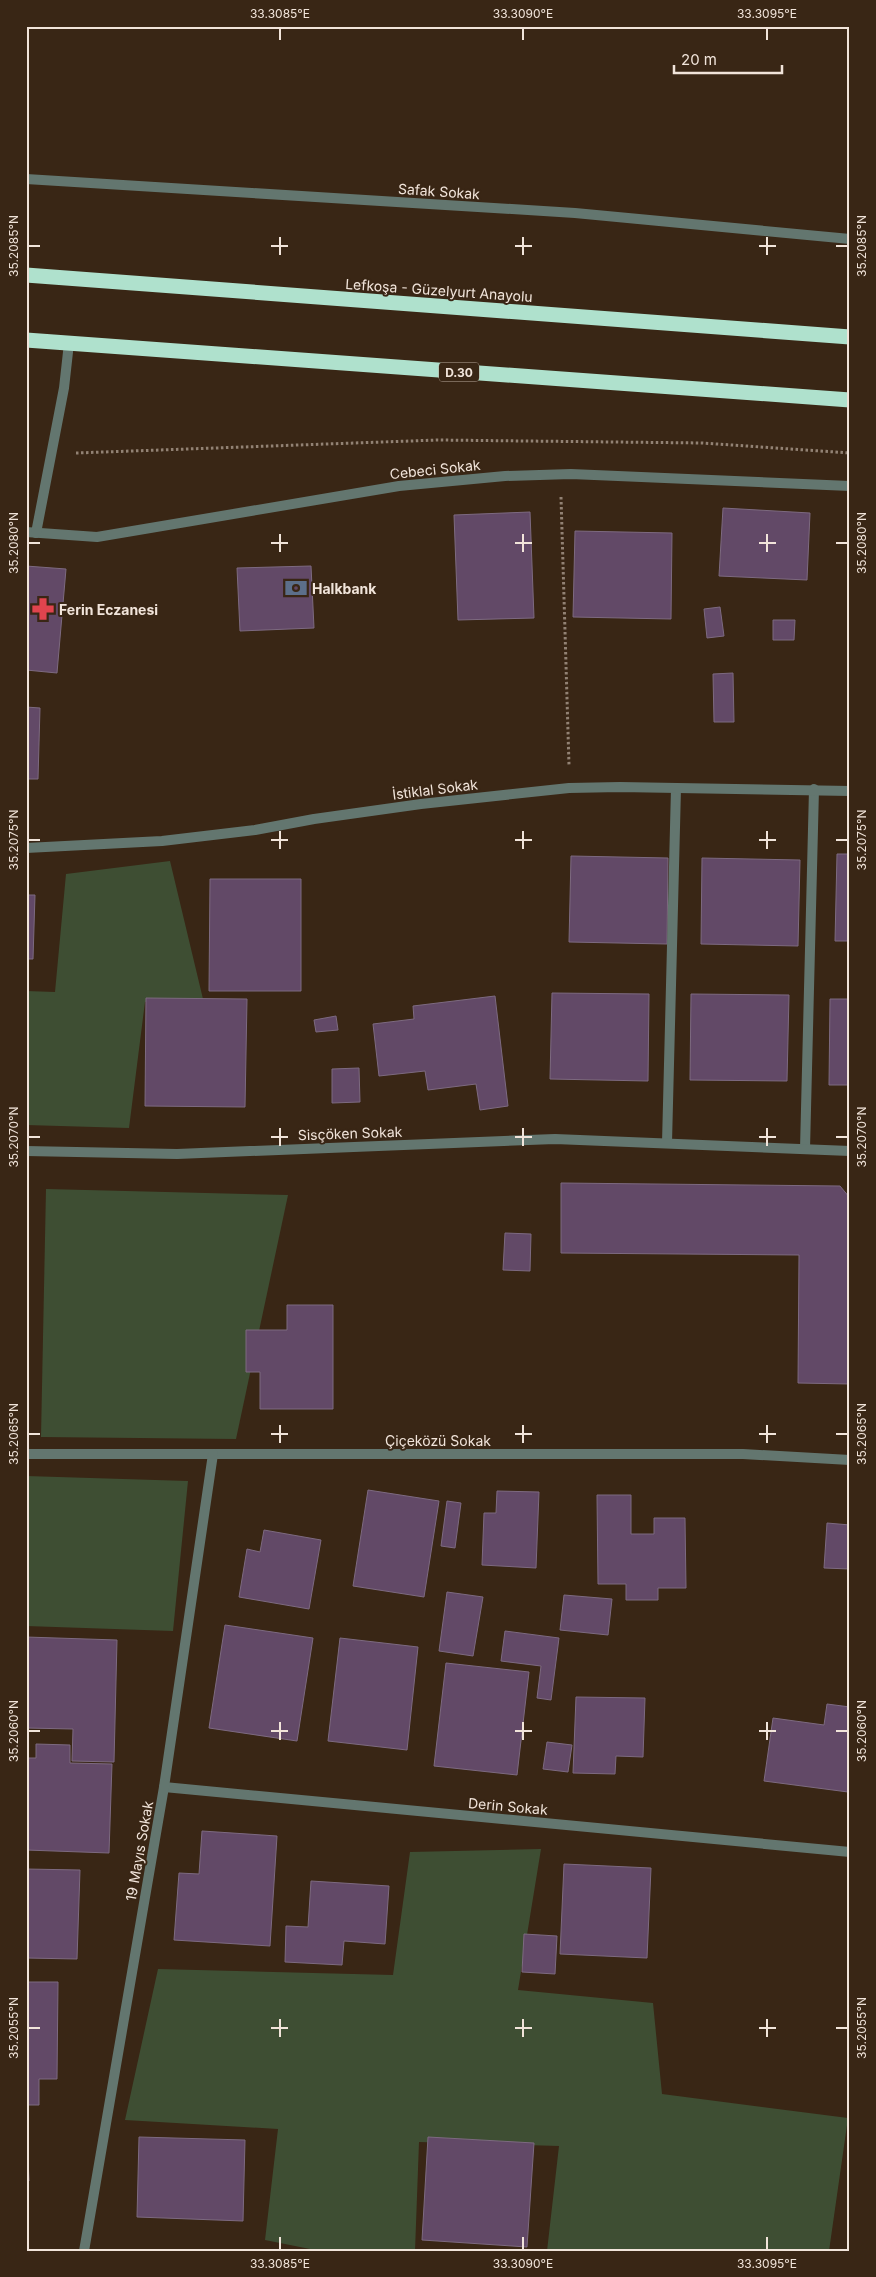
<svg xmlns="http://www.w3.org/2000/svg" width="876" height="2277" viewBox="0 0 876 2277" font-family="Inter,sans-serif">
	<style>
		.green { fill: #3e4e33 }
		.building { fill: #624967; stroke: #7d6a80 }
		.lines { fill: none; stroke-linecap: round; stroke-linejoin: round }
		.path { stroke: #928274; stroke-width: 3; stroke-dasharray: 2.5 2.5; stroke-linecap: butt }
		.lane { stroke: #63766f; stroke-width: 10 }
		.street { stroke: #63766f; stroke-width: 10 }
		.highway { stroke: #afe1cd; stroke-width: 15 }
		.ticks { fill: none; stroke: #f1e4da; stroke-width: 2 }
		.labels { text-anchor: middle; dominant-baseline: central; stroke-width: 4; stroke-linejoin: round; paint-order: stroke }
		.shield { fill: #392615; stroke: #baab9f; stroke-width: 1 }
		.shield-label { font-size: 12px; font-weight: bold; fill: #f1e4da }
		.street-label { font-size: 14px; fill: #f1e4da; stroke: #392615 }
		.poi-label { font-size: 14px; font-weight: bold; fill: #f1e4da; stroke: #392615; text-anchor: start }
		.neatline { fill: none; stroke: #f1e4da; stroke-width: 2 }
		.ticks-label { font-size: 12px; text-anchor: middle; fill: #f1e4da }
	</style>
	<rect width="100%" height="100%" fill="#392615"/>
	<g class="green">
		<path d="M170 861 203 999 145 1002 129 1128 26 1125V991L55 992 66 874Z"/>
		<path d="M46 1189 288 1195 236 1439 41 1437Z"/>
		<path d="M26 1476 188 1481 173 1631 26 1626Z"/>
		<path d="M541 1849 518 1990 653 2003 662 2094 848 2118 829 2251H547L559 2146 419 2142 415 2251H320L265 2240 278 2129 125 2120 158 1969 393 1975 410 1852Z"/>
	</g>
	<g class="building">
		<path d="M723 508 810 513 807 580 719 576Z"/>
		<path d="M530 512 534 618 458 620 454 515Z"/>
		<path d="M575 531 672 533 671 619 573 617Z"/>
		<path d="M26 566 66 569 57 673 26 670Z"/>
		<path d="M311 566 314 628 240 631 237 568Z"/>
		<path d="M720 607 724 636 707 638 704 609Z"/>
		<path d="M773 620H795L794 640H773Z"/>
		<path d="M733 673 734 722H714L713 674Z"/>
		<path d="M26 707 40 708 38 779H26Z"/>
		<path d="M837 854H850V941H835Z"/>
		<path d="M571 856 668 858 667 944 569 942Z"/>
		<path d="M702 858 800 860 798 946 701 944Z"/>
		<path d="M210 879H301V991H209Z"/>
		<path d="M26 895H35L33 959H26Z"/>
		<path d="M552 993 649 994 648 1081 550 1079Z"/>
		<path d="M691 994 789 995 787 1081 690 1080Z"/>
		<path d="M495 996 508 1106 480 1110 476 1084 428 1090 425 1071 379 1076 373 1024 414 1019 413 1006Z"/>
		<path d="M146 998 247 999 245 1107 145 1106Z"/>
		<path d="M830 999H850V1085H829Z"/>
		<path d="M336 1016 338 1030 316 1032 314 1020Z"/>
		<path d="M359 1068 360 1102 332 1103V1069Z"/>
		<path d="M561 1183 840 1186 850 1198V1384L798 1383 799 1255 561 1253Z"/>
		<path d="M505 1233 531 1234 530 1271 503 1270Z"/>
		<path d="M287 1305H333V1409H260V1372H246V1330H287Z"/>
		<path d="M368 1490 439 1501 424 1597 353 1586Z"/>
		<path d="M497 1491 539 1492 536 1568 482 1565 484 1513H496Z"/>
		<path d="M597 1495H631V1534H654V1518H685L686 1588H658V1600H626V1584H598Z"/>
		<path d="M447 1501 461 1503 455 1548 441 1546Z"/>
		<path d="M827 1523 850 1525V1569L824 1568Z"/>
		<path d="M264 1530 321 1540 309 1609 239 1597 247 1549 260 1552Z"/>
		<path d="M447 1592 483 1597 473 1656 439 1651Z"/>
		<path d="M564 1595 612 1599 608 1635 560 1630Z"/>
		<path d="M225 1625 313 1638 297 1741 209 1728Z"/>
		<path d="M505 1631 559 1638 551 1700 537 1698 541 1666 501 1661Z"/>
		<path d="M26 1637 117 1640 114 1762 72 1761 73 1729 26 1728Z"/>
		<path d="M340 1638 418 1647 407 1750 328 1741Z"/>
		<path d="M446 1663 529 1672 517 1775 434 1766Z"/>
		<path d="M576 1697 645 1698 643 1757 616 1756 615 1774 573 1773Z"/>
		<path d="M827 1704 850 1707 848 1792 764 1781 773 1718 824 1725Z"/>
		<path d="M547 1742 572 1745 568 1772 543 1769Z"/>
		<path d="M36 1744 70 1745V1763L112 1764 109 1853 26 1850V1758H36Z"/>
		<path d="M202 1831 277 1836 270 1946 174 1940 179 1873 199 1874Z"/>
		<path d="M564 1864 651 1868 647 1958 560 1954Z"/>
		<path d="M26 1869 80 1870 77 1959 26 1958Z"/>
		<path d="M311 1881 389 1886 385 1944 344 1941 342 1965 285 1962 286 1926 308 1927Z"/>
		<path d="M524 1934 557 1936 555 1974 522 1972Z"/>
		<path d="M26 1982H58L57 2079H39V2105H26Z"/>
		<path d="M26 2136H27L29 2181 26 2182Z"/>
		<path d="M139 2137 245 2140 243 2221 137 2217Z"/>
		<path d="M428 2137 534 2143 527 2247 422 2240Z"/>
	</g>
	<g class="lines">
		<g class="path">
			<path d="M76 453 438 440 702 443 850 453"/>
			<path d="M561 497 569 765"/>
		</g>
		<g class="lane">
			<path d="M667 1143 676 788"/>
			<path d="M805 1149 814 789"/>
		</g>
		<g class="street">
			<path d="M26 179 575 213 850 239"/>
			<path d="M26 532 97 537 399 486 505 476 571 474 850 486"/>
			<path d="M36 533 64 388 69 343"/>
			<path d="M26 848 162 841 255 830 314 819 421 804 569 788 620 787 850 791"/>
			<path d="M26 1151 177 1154 555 1139 850 1151"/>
			<path d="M26 1454H743L850 1460"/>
			<path d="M164 1787 850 1852"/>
			<path d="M84 2251 164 1787 213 1454"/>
		</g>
		<g class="highway">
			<path d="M26 275 850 337"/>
			<path d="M26 340 850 400"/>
		</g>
	</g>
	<path class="ticks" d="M280 28V40M523 28V40M767 28V40M280 237V255M523 237V255M767 237V255M28 246H40M271 246H288M515 246H532M759 246H776M836 246H848M280 534V552M523 534V552M767 534V552M28 543H40M271 543H288M515 543H532M759 543H776M836 543H848M280 831V849M523 831V849M767 831V849M28 840H40M271 840H288M515 840H532M759 840H776M836 840H848M280 1128V1146M523 1128V1146M767 1128V1146M28 1137H40M271 1137H288M515 1137H532M759 1137H776M836 1137H848M280 1425V1443M523 1425V1443M767 1425V1443M28 1434H40M271 1434H288M515 1434H532M759 1434H776M836 1434H848M280 1722V1740M523 1722V1740M767 1722V1740M28 1731H40M271 1731H288M515 1731H532M759 1731H776M836 1731H848M280 2019V2037M523 2019V2037M767 2019V2037M28 2028H40M271 2028H288M515 2028H532M759 2028H776M836 2028H848M280 2237V2250M523 2237V2250M767 2237V2250"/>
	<defs>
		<symbol id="bank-bare" viewBox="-9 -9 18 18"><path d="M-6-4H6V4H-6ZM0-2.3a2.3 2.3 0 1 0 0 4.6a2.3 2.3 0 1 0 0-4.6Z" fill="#5c6f8a" stroke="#392615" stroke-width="2.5" paint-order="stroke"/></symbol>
		<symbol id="pharmacy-bare" viewBox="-9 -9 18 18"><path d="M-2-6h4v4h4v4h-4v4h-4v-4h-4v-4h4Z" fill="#e0444e" stroke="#392615" stroke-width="2.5" paint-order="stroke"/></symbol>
	</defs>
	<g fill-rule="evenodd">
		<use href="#bank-bare" x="280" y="572" width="32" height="32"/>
		<use href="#pharmacy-bare" x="27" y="593" width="32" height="32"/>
	</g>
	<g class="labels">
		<rect class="shield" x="439" y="362.5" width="40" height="19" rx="4"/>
		<g class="shield-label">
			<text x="459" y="372">D.30</text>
		</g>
		<g class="street-label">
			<text transform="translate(439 191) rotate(4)">Safak Sokak</text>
			<text transform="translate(439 290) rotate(4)">Lefkoşa - Güzelyurt Anayolu</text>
			<text transform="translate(435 469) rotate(-6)">Cebeci Sokak</text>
			<text transform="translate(435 789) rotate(-7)">İstiklal Sokak</text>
			<text transform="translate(350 1133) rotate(-2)">Sisçöken Sokak</text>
			<text x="438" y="1440">Çiçeközü Sokak</text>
			<text transform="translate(508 1806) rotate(5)">Derin Sokak</text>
			<text transform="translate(139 1851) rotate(-80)">19 Mayıs Sokak</text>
		</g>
		<g class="poi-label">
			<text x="312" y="588">Halkbank</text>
			<text x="59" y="609">Ferin Eczanesi</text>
		</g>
	</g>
	<rect width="876" height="2277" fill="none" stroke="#392615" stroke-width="55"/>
	<path d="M674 65v8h108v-8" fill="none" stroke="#f1e4da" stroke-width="2.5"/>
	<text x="681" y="65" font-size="15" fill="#f1e4da" stroke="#392615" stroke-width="4" paint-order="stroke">20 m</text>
	<rect x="28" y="28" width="820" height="2222" class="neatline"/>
	<g class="ticks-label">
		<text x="280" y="18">33.3085°E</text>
		<text x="523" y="18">33.3090°E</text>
		<text x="767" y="18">33.3095°E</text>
		<text transform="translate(14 246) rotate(-90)" y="4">35.2085°N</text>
		<text transform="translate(862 246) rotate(-90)" y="4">35.2085°N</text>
		<text transform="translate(14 543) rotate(-90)" y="4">35.2080°N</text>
		<text transform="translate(862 543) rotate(-90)" y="4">35.2080°N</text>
		<text transform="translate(14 840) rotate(-90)" y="4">35.2075°N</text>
		<text transform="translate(862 840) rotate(-90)" y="4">35.2075°N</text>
		<text transform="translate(14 1137) rotate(-90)" y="4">35.2070°N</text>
		<text transform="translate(862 1137) rotate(-90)" y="4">35.2070°N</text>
		<text transform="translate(14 1434) rotate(-90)" y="4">35.2065°N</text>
		<text transform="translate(862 1434) rotate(-90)" y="4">35.2065°N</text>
		<text transform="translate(14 1731) rotate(-90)" y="4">35.2060°N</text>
		<text transform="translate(862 1731) rotate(-90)" y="4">35.2060°N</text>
		<text transform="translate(14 2028) rotate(-90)" y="4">35.2055°N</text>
		<text transform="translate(862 2028) rotate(-90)" y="4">35.2055°N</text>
		<text x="280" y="2268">33.3085°E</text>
		<text x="523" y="2268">33.3090°E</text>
		<text x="767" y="2268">33.3095°E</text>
	</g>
</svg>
